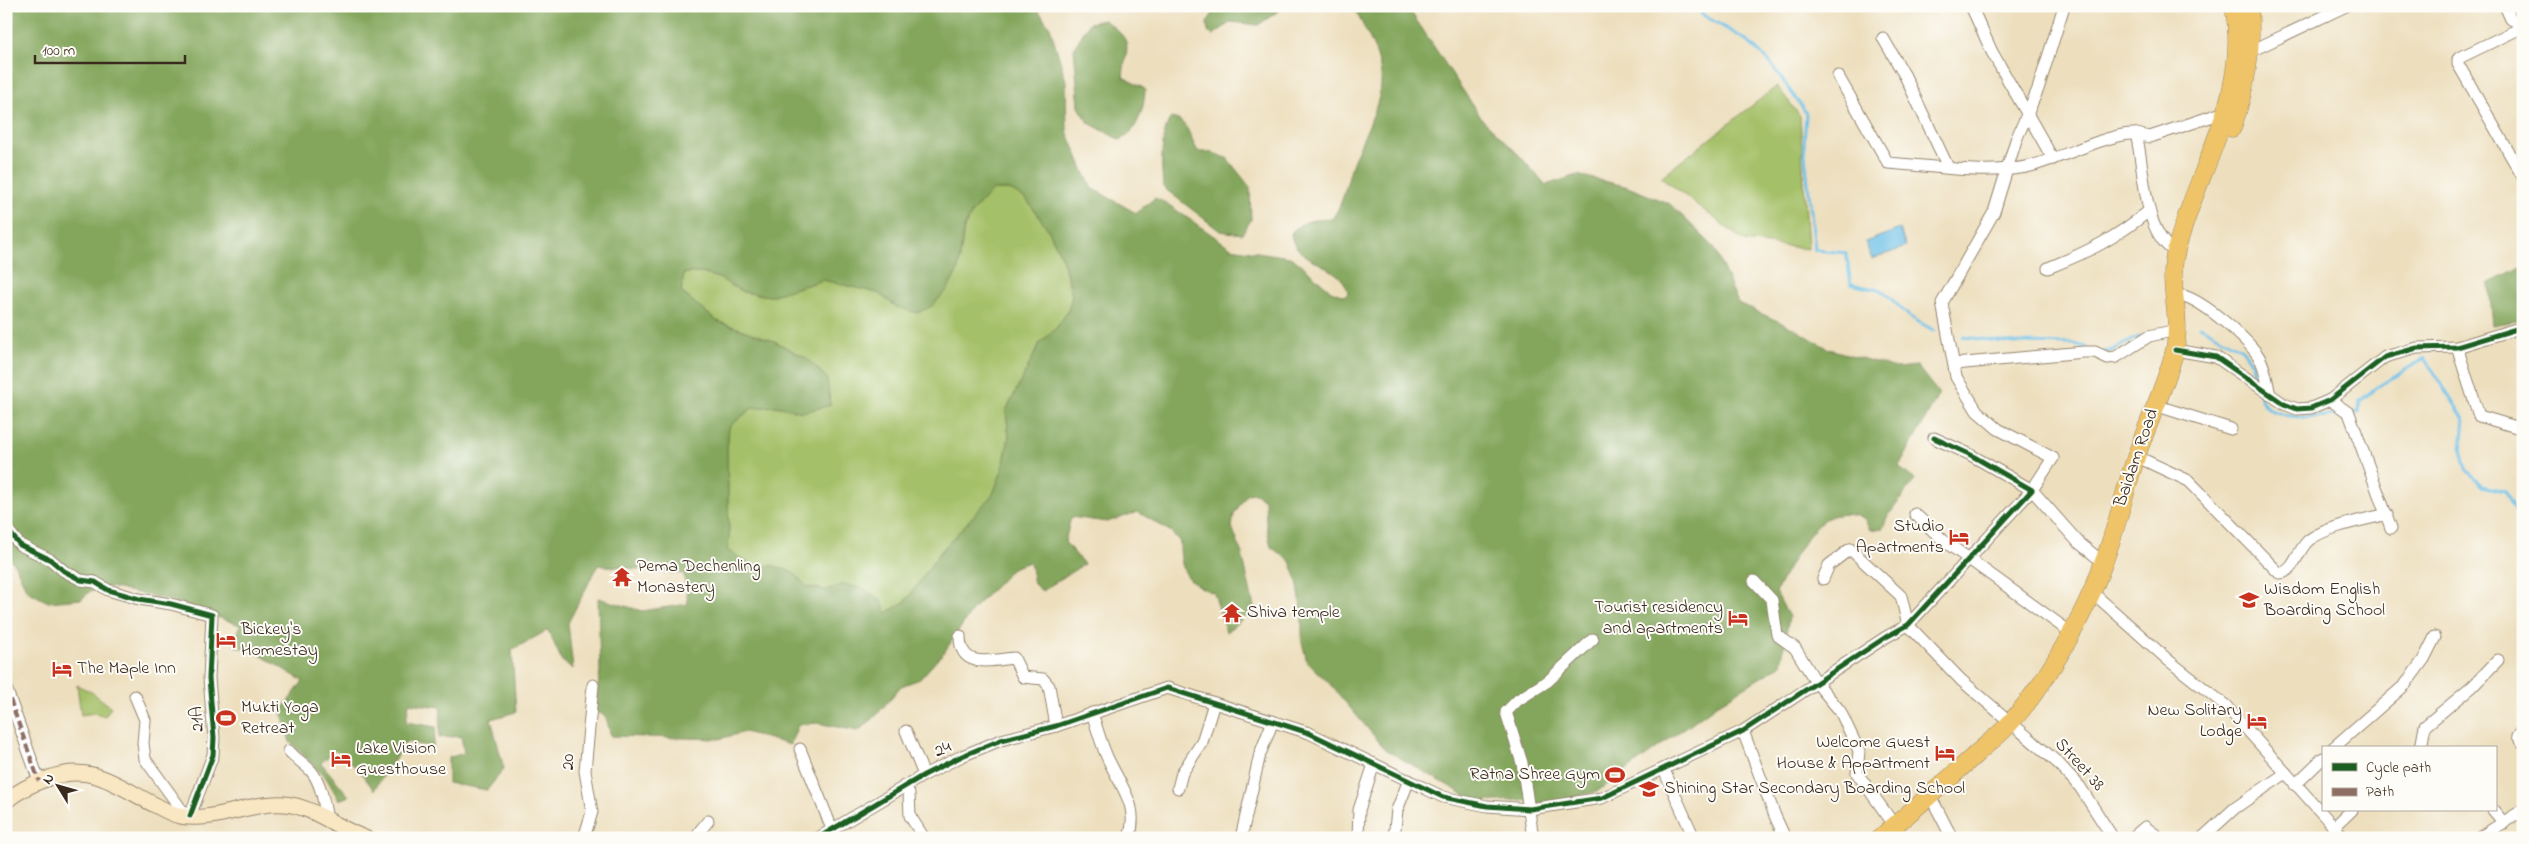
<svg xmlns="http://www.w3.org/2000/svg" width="2529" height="844" viewBox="0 0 2529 844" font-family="'Indie Flower',sans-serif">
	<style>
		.green { fill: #a4c067; stroke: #707542 }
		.forest { fill: #83a65c; stroke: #5f683d; fill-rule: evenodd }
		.water { fill: #6bc0e8; stroke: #537583 }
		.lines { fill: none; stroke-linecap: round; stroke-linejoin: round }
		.stream { stroke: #6bc0e8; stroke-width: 3 }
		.street-casing { stroke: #94846e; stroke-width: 13 }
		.secondary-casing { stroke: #94846e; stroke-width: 17 }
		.primary-casing { stroke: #94846e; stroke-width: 19 }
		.street { stroke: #fff; stroke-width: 11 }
		.secondary { stroke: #f9e7c3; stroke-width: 15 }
		.primary { stroke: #efc469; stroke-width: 18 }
		.quiet { stroke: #8d6e63; stroke-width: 4; stroke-dasharray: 8 4; stroke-linecap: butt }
		.cycleway-casing { stroke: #fdfcf7; stroke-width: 8 }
		.cycleway { stroke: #1b5e20; stroke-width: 5 }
		.labels { text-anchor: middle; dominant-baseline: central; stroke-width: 4; stroke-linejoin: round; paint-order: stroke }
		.street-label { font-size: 18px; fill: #3b2a1e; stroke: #fdfcf7 }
		.poi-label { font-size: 18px; fill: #3b2a1e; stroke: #fdfcf7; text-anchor: start }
	</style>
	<rect width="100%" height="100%" fill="#fdfcf7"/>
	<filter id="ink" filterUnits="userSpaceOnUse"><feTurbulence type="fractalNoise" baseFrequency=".02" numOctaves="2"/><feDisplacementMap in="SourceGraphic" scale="10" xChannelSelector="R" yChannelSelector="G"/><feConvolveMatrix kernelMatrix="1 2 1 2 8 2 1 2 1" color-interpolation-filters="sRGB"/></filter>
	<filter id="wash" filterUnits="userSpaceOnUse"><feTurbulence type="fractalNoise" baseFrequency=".0096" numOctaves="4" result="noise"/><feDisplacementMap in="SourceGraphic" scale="20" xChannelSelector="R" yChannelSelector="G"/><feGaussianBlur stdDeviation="1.12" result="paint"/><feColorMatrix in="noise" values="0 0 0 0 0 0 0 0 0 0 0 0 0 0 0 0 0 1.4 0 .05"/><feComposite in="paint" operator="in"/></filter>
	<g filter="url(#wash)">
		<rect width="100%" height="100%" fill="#eddfbe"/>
		<g class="green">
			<path d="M1777 86 1800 116 1808 249 1744 241 1661 177Z"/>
			<path d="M992 190H1010L1026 199 1048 229 1062 258 1072 296 1068 311 1057 327 1040 343 1006 411 1009 437 1003 468 993 494 939 554 906 601 886 614 844 584 826 590 807 587 793 572 774 566H753L726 550 729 537 727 451 729 427 752 408 776 406 803 412 830 405 827 378 806 358 774 341 717 321 681 292 684 273H702L719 278 743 292 770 296 823 280 878 293 897 307 932 306 948 289 958 270 964 228 973 211Z"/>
			<path d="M77 685 93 693 111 707 105 716 94 713 81 715Z"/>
		</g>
		<g class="forest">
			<path d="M6 6H1035L1050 27 1066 81 1067 131 1085 174 1092 188 1136 213 1155 198 1166 203 1231 248 1290 257 1302 265 1331 291 1344 296 1348 292C1342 262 1293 264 1291 233 1303 219 1315 220 1332 219 1344 203 1346 184 1352 165 1361 139 1384 102 1381 74 1378 49 1364 28 1353 6H1407L1482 119 1518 154 1546 185 1577 175 1625 186 1670 204 1714 247 1738 303 1793 328 1829 349 1896 368 1917 366 1939 394 1899 467 1915 480 1887 517 1883 528 1870 530 1864 518C1852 514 1838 512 1826 519 1807 530 1786 572 1776 592L1789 617 1781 665 1719 703 1598 791 1546 804 1521 800 1477 802 1386 750 1329 683 1307 662 1302 642V612L1297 580 1290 561 1271 547 1266 523 1265 501 1255 493 1247 494 1234 514 1232 527 1242 554 1256 616 1249 614 1226 632 1214 593C1186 583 1180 571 1180 542L1170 531 1138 512 1107 522 1071 517 1065 542 1084 564 1042 591 1034 584 1030 562 1014 567 973 609 945 651 920 679 901 686 875 717 858 731 817 723 798 725 790 745 745 732 719 739 611 736 606 717 595 710 600 671 598 598 642 611 688 604 684 574 598 565 568 623 573 669 562 661 548 630 512 650 516 712 491 719 504 769 487 790 448 783V758L464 753 461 736 439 738 441 707 409 703 406 722 436 727 433 747 406 742 374 790 358 769 335 750 321 763 349 796 339 800 327 779 290 742 281 711 303 681 257 653 235 646 240 625 169 600 110 587 90 591 82 599 48 602 27 591 14 563 6 556ZM993 190H1010L1026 199 1048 229 1062 258 1069 279 1072 296 1068 311 1057 327 1040 343 1006 411 1009 437 1003 468 993 494 939 554 906 601 886 613 881 600 864 589 844 584 826 590 807 587 793 572 774 566H753L727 550 729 537 727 451 729 427 752 408 776 406 803 412 830 405 827 378 806 358 774 341 717 321 681 292 684 273H702L719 278 743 292 770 296 823 280 878 293 897 307 917 313 932 306 948 289 958 270 964 228 973 211Z"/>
			<path d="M1217 6H1286L1258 25 1231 22 1213 35 1208 32 1207 23Z"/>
			<path d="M1104 20C1136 43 1126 44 1123 77L1145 89C1145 106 1137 134 1120 140L1089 123 1079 107 1074 48 1089 23Z"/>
			<path d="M1171 118C1191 121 1188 139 1199 152H1210L1227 158 1250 187 1251 220 1242 234 1220 231 1164 188C1160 175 1161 127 1171 118Z"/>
			<path d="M2523 266V320L2493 325 2489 284Z"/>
		</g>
		<path class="water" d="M1900 229 1906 247 1872 259 1865 242Z"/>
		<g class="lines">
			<g class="stream">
				<path d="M1696 6 1703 15 1746 40 1769 61 1806 113 1804 146 1815 250 1846 253 1851 284 1883 291 1910 317 1935 331"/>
				<path d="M2200 326 2242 349 2252 363 2255 380"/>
				<path d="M1963 337 2015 343 2073 344 2086 347"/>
				<path d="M2105 351 2108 352 2140 336"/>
				<path d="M2260 392V399C2263 402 2267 408 2271 410 2290 421 2323 417 2343 414"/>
				<path d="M2352 413 2359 412 2360 401 2377 387 2425 358 2464 419 2461 449 2466 469 2482 486 2505 491 2523 523"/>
			</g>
		</g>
	</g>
	<g filter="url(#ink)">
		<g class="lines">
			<defs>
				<g id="street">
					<path d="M1971 6 1992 52 2053 159"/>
					<path d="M2064 6 2038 89 2016 140 1994 212 1942 303 1956 377 1977 411 1998 429 2053 458 2032 490 2078 542 2104 563"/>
					<path d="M2505 6 2511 19 2523 25"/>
					<path d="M2523 27 2463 56 2458 59V64L2523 177"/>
					<path d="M1883 38 1905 76 1948 167"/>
					<path d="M2251 51 2346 6"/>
					<path d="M1838 76 1888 163C1933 166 1980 175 2026 167 2057 161 2109 132 2136 134"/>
					<path d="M2176 252C2142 234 2145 167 2136 134L2150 137 2225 112"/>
					<path d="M2048 268C2090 251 2114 239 2149 211"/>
					<path d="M2184 296C2204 302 2248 339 2259 357 2266 368 2267 383 2270 395"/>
					<path d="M2457 347 2479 416 2523 429"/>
					<path d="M2175 350 2216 357 2284 404 2297 409 2311 408 2330 400 2385 357 2417 348 2457 347 2523 327"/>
					<path d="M1955 364 2084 352H2095L2108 358 2116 357 2149 336 2177 330"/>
					<path d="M2330 400 2349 413 2391 528"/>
					<path d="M2164 408 2231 429"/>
					<path d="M2144 460 2189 481 2279 573C2294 574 2298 548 2309 540 2327 526 2365 520 2387 514"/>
					<path d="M1915 514 1944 541 2070 632"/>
					<path d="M6 528 20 545 51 560 64 571 81 580 95 582 108 590 139 599 171 604 212 615 209 678 214 738 213 755 190 816"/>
					<path d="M1823 579 1829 565 1850 549 1901 596 1908 625 1961 680 2058 763 2080 787 2113 838"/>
					<path d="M1754 581 1772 600 1777 635 1795 648 1816 682 1840 711 1859 751 1857 773 1895 826"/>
					<path d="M2092 592 2168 660 2225 705 2344 838"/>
					<path d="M960 636C960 670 991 660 1014 658L1023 677 1043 679 1049 686 1056 726"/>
					<path d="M6 688 39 781"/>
					<path d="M135 696 145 720 143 743 145 759 186 816"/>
					<path d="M1092 713C1098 731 1102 749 1111 765 1124 791 1139 808 1129 838"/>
					<path d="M2523 729 2518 736 2523 743"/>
					<path d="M906 731 924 775"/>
					<path d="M1743 731 1775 816 1785 838"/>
					<path d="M2333 748 2405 685 2424 659 2435 637"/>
					<path d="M2421 748 2425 726 2472 687 2498 660"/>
					<path d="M800 749 832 829"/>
					<path d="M289 751C296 759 306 765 312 772 322 785 324 804 327 820"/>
					<path d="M1664 770 1694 838"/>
					<path d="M2295 785 2323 758"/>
					<path d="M904 786 909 793 910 816 924 838"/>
					<path d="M1178 788 1182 773 1202 742 1214 703"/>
					<path d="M1935 805 1952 838"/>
					<path d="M2493 810 2504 823"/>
					<path d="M2333 828 2352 810"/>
					<path d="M584 838 592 812 585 771 593 685"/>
					<path d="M701 838 699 832 708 821"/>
					<path d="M818 838 924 775 962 756 1001 740 1056 726 1167 688 1309 733 1443 797 1487 806 1530 809 1602 798 1743 731 1886 637 1908 625 2032 490 1969 454 1934 438"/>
					<path d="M1241 838 1260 754 1273 721"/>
					<path d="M1358 838 1359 810 1374 764"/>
					<path d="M1394 838 1397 810 1409 780"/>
					<path d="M1533 838 1522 763 1506 712 1518 700 1548 681 1593 639"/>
					<path d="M2132 838 2145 827 2160 838"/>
					<path d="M2202 838 2235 808 2286 773"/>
					<path d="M2479 838 2523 810"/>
				</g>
				<path id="secondary" d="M6 801C18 791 34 783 49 778 92 762 119 787 155 805 163 809 171 814 180 816 215 823 251 801 285 804 315 807 338 829 365 838"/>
				<g id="primary">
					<path d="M2232 128C2246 88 2253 49 2249 6"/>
					<path d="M1880 838C1913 810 1945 783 1976 754 1988 743 2001 734 2011 722 2047 682 2085 615 2103 564 2116 530 2124 494 2135 460 2147 423 2166 387 2175 349 2182 316 2167 284 2176 251 2197 168 2251 96 2234 6"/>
				</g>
			</defs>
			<use href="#street" class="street-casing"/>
			<use href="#secondary" class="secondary-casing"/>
			<use href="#primary" class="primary-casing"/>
			<use href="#street" class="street"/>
			<use href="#secondary" class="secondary"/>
			<use href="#primary" class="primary"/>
			<path class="quiet" d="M6 688 39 781"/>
			<defs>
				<g id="cycleway">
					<path d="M2175 350 2216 357 2284 404 2297 409 2311 408 2330 400 2385 357 2417 348 2457 347 2523 327"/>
					<path d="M6 528 20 545 51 560 64 571 81 580 95 582 108 590 139 599 171 604 212 615 209 678 214 738 213 755 190 816"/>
					<path d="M818 838 924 775 962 756 1001 740 1056 726 1167 688 1309 733 1443 797 1487 806 1530 809 1602 798 1743 731 1886 637 1908 625 2032 490 1969 454 1934 438"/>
				</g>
			</defs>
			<use href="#cycleway" class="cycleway-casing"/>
			<use href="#cycleway" class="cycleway"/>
		</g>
	</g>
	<defs>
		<symbol id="hotel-bare" viewBox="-9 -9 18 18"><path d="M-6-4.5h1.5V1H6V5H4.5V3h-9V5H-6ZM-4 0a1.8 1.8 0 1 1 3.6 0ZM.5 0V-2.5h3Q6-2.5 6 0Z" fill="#c8321e" stroke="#fdfcf7" stroke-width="2.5" paint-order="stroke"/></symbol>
		<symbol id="temple-bare" viewBox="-9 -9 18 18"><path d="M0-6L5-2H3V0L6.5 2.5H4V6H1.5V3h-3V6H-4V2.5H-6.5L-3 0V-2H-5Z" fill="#c8321e" stroke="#fdfcf7" stroke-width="2.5" paint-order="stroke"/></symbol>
		<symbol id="school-bare" viewBox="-9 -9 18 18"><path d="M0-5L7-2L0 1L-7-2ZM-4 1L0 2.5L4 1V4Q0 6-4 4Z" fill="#c8321e" stroke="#fdfcf7" stroke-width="2.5" paint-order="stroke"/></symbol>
		<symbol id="stadium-bare" viewBox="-9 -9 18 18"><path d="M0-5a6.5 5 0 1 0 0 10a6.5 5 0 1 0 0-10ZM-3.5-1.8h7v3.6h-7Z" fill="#c8321e" stroke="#fdfcf7" stroke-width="2.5" paint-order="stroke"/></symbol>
	</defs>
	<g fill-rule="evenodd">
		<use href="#hotel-bare" x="1945" y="523" width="28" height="28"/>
		<use href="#temple-bare" x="608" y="563" width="28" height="28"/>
		<use href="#school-bare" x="2235" y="586" width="28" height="28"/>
		<use href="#temple-bare" x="1218" y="599" width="28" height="28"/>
		<use href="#hotel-bare" x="1724" y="604" width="28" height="28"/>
		<use href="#hotel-bare" x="212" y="626" width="28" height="28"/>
		<use href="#hotel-bare" x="48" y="655" width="28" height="28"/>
		<use href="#stadium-bare" x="212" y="704" width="28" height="28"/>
		<use href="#hotel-bare" x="2243" y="707" width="28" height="28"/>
		<use href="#hotel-bare" x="1931" y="739" width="28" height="28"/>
		<use href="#hotel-bare" x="327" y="745" width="28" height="28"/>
		<use href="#stadium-bare" x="1601" y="761" width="28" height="28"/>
		<use href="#school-bare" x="1635" y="775" width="28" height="28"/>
	</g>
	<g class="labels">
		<g class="street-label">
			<text transform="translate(2137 458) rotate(-71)">Baidam Road</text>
			<text transform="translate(198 719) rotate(-94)">21A</text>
			<text transform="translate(943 750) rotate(-25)">24</text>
			<text transform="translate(569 762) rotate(-90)">20</text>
			<text transform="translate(2079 765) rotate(48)">Street 38</text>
		</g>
		<g class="poi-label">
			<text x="1944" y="527" text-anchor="end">Studio<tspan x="1944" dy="21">Apartments</tspan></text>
			<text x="637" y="567">Pema Dechenling<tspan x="637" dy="21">Monastery</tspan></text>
			<text x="2264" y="590">Wisdom English<tspan x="2264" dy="21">Boarding School</tspan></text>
			<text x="1723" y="608" text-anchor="end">Tourist residency<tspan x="1723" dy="21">and apartments</tspan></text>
			<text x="1247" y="613">Shiva temple</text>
			<text x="241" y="630">Bickey's<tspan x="241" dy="21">Homestay</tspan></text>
			<text x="77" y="669">The Maple Inn</text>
			<text x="241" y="708">Mukti Yoga<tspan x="241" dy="21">Retreat</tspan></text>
			<text x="2242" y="711" text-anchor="end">New Solitary<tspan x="2242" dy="21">Lodge</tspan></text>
			<text x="1930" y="743" text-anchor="end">Welcome Guest<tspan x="1930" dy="21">House &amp; Appartment</tspan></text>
			<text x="356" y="749">Lake Vision<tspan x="356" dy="21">Guesthouse</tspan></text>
			<text x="1600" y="775" text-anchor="end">Ratna Shree Gym</text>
			<text x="1664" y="789">Shining Star Secondary Boarding School</text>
		</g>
	</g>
	<rect width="2529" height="844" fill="none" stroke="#fdfcf7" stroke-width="25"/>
	<rect x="2322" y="746" width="175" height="65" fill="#fdfcf7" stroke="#afa8a0"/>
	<rect x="2332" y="763" width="25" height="8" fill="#1b5e20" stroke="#afa8a0"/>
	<text x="2366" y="772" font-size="15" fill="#3b2a1e">Cycle path</text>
	<rect x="2332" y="788" width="25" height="8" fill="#8d6e63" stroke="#afa8a0"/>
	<text x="2366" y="796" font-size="15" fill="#3b2a1e">Path</text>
	<g transform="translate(58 786) rotate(307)" stroke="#fdfcf7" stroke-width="4" paint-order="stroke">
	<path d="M0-4L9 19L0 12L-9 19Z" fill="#3b2a1e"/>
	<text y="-8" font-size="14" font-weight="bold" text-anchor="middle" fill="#3b2a1e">N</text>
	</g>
	<path d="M35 55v8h150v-8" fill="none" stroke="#3b2a1e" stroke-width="2.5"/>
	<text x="42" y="55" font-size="15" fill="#3b2a1e" stroke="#fdfcf7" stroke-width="4" paint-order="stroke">100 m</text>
</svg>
